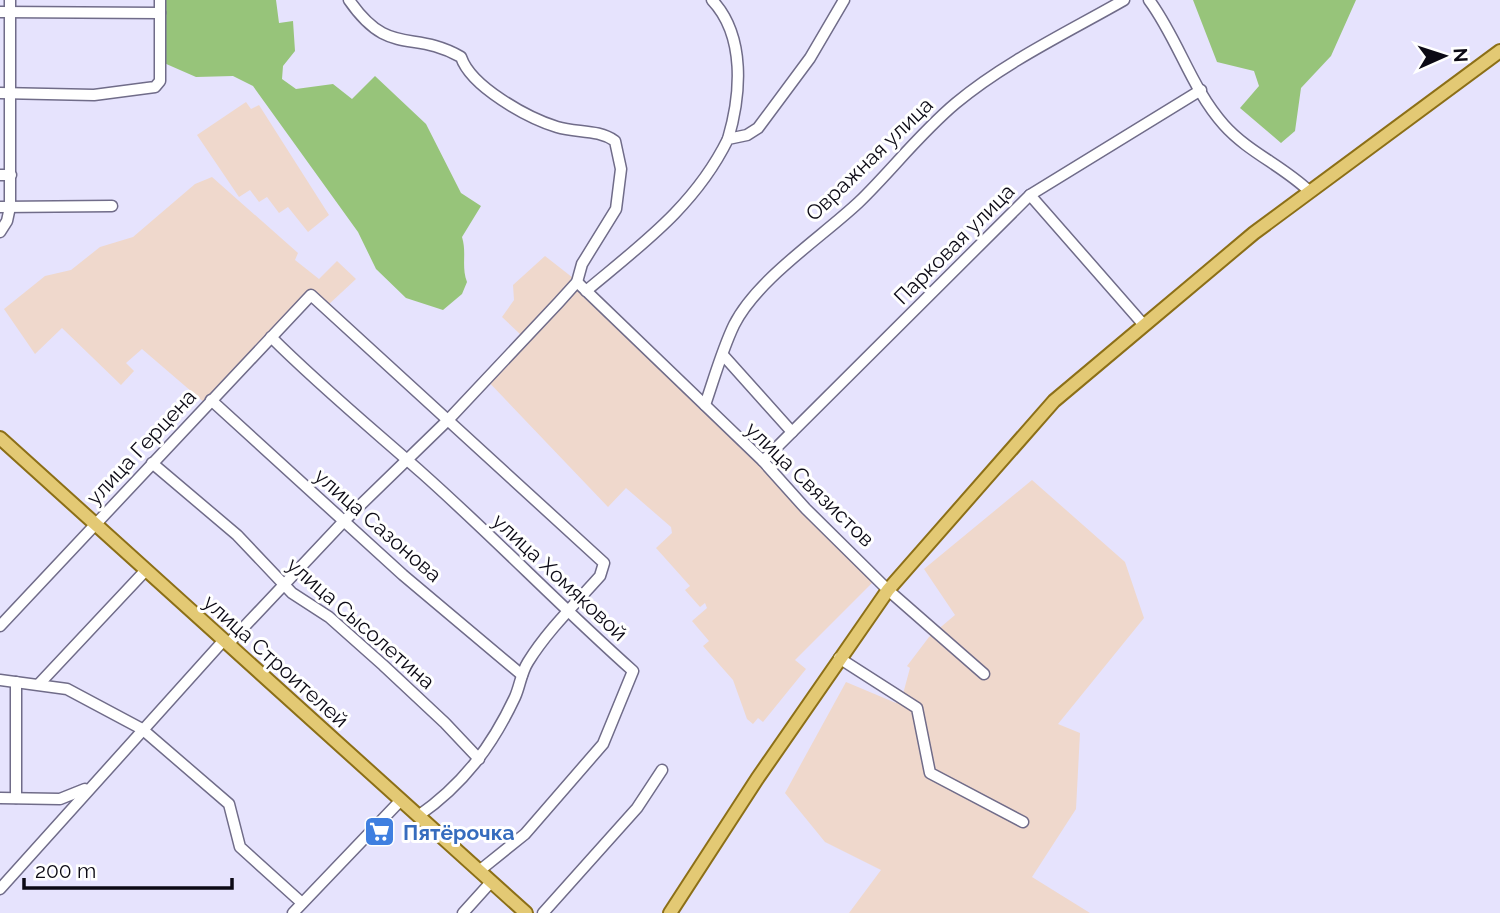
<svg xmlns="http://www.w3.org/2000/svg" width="1500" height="913" viewBox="0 0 1500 913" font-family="Raleway,sans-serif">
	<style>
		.industrial { fill: #efd8cc }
		.forest { fill: #97c47a }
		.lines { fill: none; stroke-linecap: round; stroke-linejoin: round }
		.minor-casing { stroke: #706c89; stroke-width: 13 }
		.major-casing { stroke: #8c6f17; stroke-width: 16 }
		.minor { stroke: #fff; stroke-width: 10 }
		.major { stroke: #e3c974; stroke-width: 12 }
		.labels { text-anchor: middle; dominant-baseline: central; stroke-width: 6; stroke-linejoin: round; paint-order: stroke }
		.street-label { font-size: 21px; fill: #0c0a15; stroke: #fff }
		.shop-label { font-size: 21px; font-weight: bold; fill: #366cbe; stroke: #fff; text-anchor: start }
	</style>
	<rect width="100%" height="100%" fill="#e6e3fd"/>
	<g class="industrial">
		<path d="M246 102 251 109 259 105 329 215 308 232 288 207 279 213 267 197 259 202 250 190 239 197 197 135Z"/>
		<path d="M212 177 298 253 295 260 319 279 337 261 356 279 327 306 311 291 206 404 142 349 126 363 134 371 121 385 62 328 35 354 4 309 45 276 71 270 100 247 133 237 195 184Z"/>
		<path d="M545 256 591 292 875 569 866 575 873 582 795 660 806 669 763 722 758 718 753 724 747 719 733 680 703 646 709 641 692 621 707 608 705 603 700 607 685 590 690 586 656 548 672 533 671 527 626 488 608 507 482 375 521 335 502 317 514 300 513 285Z"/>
		<path d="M1032 480 1125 562 1144 618 1058 724 1080 733 1076 809 1032 877 1090 913H849L881 870 825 842 785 793 846 682 896 703 903 694 910 668 907 666 929 637 955 615 924 569Z"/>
	</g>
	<g class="forest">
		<path d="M163 0H276L279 23 293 21 295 51 283 66 282 79 296 89 333 84 352 99 375 76 426 124 461 193 481 206 462 237C467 253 461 266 467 282L462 294 443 310 406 298 376 269 358 232 253 86 233 76 196 77 164 63Z"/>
		<path d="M1193 0H1356L1331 56 1301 88 1295 131 1281 143 1240 108 1259 86 1254 71 1217 62Z"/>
	</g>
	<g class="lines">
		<defs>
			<g id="minor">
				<path d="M712 0C746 36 741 95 728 139"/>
				<path d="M1149 0C1178 39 1191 88 1224 125 1248 152 1283 166 1309 191"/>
				<path d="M0 12 160 13"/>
				<path d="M0 93 94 95 155 87 160 81V0"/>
				<path d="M0 175H11"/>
				<path d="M1030 195 1143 324"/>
				<path d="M0 207 112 206"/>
				<path d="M0 232 7 221 10 207V0"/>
				<path d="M577 282 763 461 806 509 888 590 984 674"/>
				<path d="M586 291C642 244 695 206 728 139L747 135 758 128 810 58 844 0"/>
				<path d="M271 337C319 385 371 428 422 473 494 537 561 607 633 671L603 744 525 834 479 871"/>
				<path d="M723 355 792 432"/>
				<path d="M211 400 403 575 522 675"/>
				<path d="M705 405C714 379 722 350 734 325 757 279 822 237 859 202 892 170 920 133 956 103 1005 62 1068 32 1124 0"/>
				<path d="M763 461 1030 195 1201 90"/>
				<path d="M152 463 237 535 292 593 329 617 383 665 445 723 479 759"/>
				<path d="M0 626 311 295 604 563 600 576C576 603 547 631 528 662 521 673 520 686 515 697 492 746 463 785 418 816"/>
				<path d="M228 644 344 521 449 419 559 302 577 282 582 264 616 209 621 169 615 141C598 129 577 133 557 127 528 118 471 87 461 57 412 29 389 58 349 0"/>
				<path d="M839 658 917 708 930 773 1023 822"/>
				<path d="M0 680 67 689 142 729 229 804 240 847 302 903"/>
				<path d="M16 682V798"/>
				<path d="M39 684 146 570"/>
				<path d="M0 798 60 799 85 789"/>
				<path d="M0 889 224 640"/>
				<path d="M293 913 401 800"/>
				<path d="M463 913 491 882"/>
				<path d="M543 913 637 808 662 770"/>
			</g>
			<g id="major">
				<path d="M0 438 526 913"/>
				<path d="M670 913 757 779 888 590 1054 401 1254 233 1500 51"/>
			</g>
		</defs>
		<use href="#minor" class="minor-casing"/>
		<use href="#major" class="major-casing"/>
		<use href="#minor" class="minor"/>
		<use href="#major" class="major"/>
	</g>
	<defs>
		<symbol id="supermarket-square" viewBox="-11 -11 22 22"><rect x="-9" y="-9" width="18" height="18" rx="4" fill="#3f7fe0" stroke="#fff"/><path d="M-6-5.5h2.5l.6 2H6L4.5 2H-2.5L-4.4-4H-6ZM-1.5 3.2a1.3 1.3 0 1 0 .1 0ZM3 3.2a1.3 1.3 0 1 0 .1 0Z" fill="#fff"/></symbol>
	</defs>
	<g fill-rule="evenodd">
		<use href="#supermarket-square" x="362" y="814" width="35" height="35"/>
	</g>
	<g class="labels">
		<g class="street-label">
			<text transform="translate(869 159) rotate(-44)">Овражная улица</text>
			<text transform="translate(954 244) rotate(-45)">Парковая улица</text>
			<text transform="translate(141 447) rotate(-47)">улица Герцена</text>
			<text transform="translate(810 484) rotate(44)">улица Связистов</text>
			<text transform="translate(378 525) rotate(41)">улица Сазонова</text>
			<text transform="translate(560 577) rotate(43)">улица Хомяковой</text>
			<text transform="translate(361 623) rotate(41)">улица Сысолетина</text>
			<text transform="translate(276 661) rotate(42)">улица Строителей</text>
		</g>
		<g class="shop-label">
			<text x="403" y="832">Пятёрочка</text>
		</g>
	</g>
	<g transform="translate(1444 56) rotate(87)" stroke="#ffffff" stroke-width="5" paint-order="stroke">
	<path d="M0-5L12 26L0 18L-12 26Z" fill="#0c0a15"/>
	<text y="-10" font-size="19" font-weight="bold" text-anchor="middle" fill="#0c0a15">N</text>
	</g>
	<path d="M24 878v10h208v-10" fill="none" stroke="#0c0a15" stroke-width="3.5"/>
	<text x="35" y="878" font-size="21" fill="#0c0a15" stroke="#ffffff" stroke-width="5" paint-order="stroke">200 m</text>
</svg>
